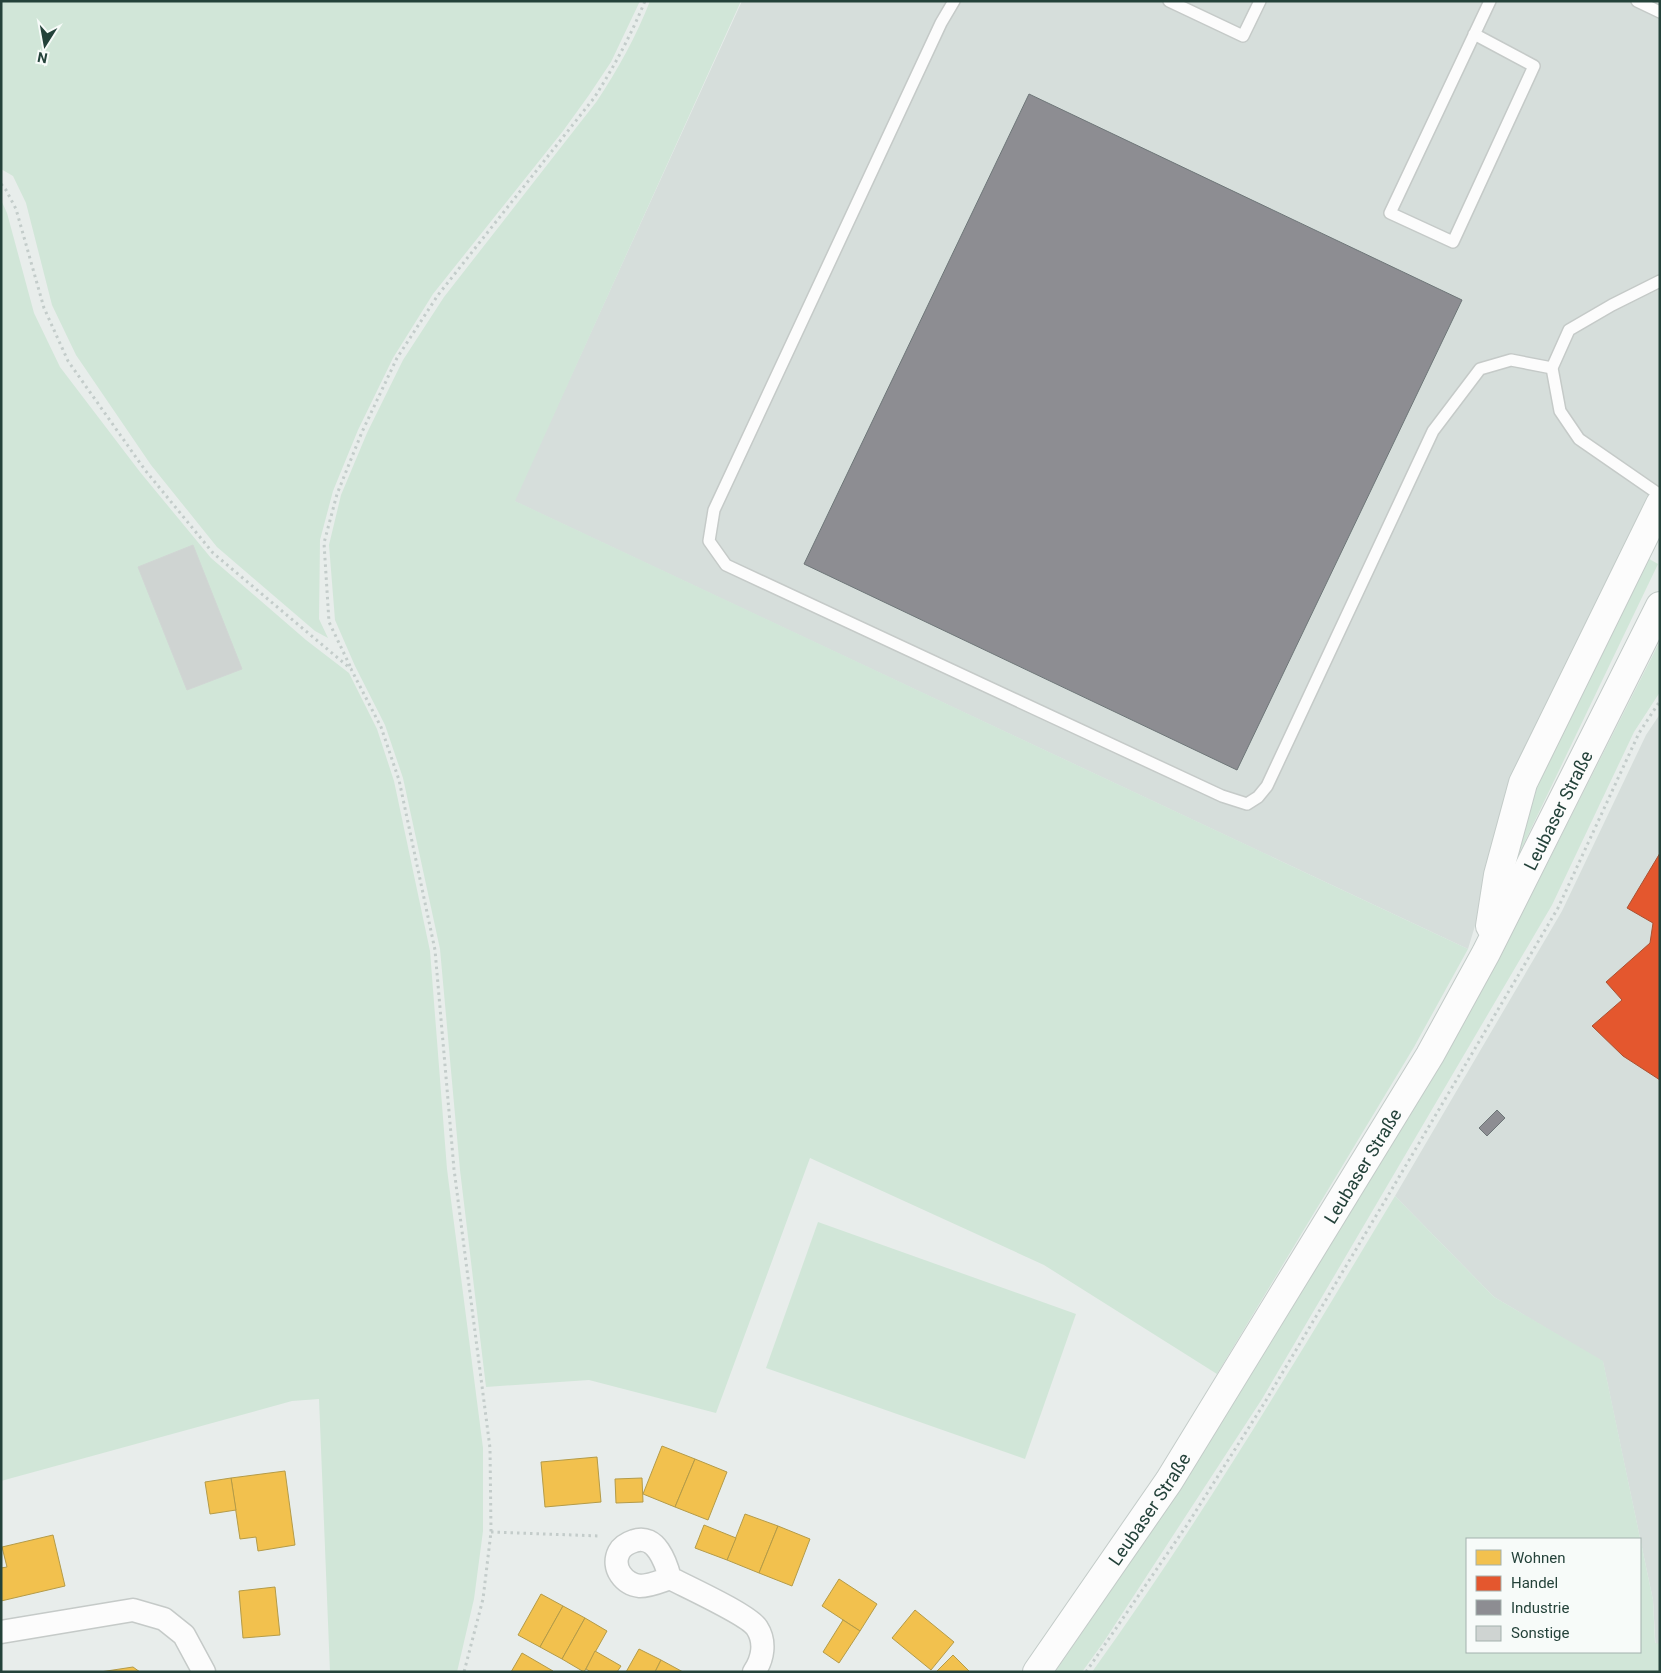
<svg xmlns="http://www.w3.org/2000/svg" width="1661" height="1673" viewBox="0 0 1661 1673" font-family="Roboto,sans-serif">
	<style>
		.built { fill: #d6dedb }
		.green { fill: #d1e6d8; fill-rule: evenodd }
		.homes { fill: #f2c14e; stroke: #b49b48 }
		.shops { fill: #e4572e; stroke: #aa5132 }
		.industry { fill: #8d8d92; stroke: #6e7678 }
		.building { fill: #cfd4d2; stroke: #d1d6d4 }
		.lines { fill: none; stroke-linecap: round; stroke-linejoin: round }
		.lane-casing { stroke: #c5cac8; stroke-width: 14 }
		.street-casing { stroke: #c5cac8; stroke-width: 25 }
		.secondary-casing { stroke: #c3cbc8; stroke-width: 30 }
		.path { stroke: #c3ccca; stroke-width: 3; stroke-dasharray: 2.5 4; stroke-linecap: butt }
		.lane { stroke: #fcfcfc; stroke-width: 11 }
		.street { stroke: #fcfcfc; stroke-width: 22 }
		.secondary { stroke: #fcfcfc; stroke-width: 28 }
		.labels { text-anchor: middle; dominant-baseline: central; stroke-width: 5; stroke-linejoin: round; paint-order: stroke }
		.street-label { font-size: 18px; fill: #24423a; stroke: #f7fbf9 }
	</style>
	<rect width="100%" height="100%" fill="#e8edeb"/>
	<g class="built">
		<path d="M742 1H1660V484L1514 780 1490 876 1468 949 514 501Z"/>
		<path d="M1660 714V1672H1657L1653 1600 1603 1362 1494 1297 1395 1196 1562 911 1646 735Z"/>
	</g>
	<g class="green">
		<path d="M1 1H640L611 62 589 95 563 131 433 294 393 358 358 430 333 491 320 540 319 619 328 638 315 631 217 547 151 465 76 355 52 305 26 203 13 176 1 169Z"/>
		<path d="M650 1H741L515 501 1468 949 1414 1047 1217 1374 1044 1265 810 1158 716 1413 589 1380 486 1387 460 1170 440 949 403 778 385 725 355 666 335 620 329 545 341 495 367 433 403 360 444 297 597 101C618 69 636 37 650 1Z"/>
		<path d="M1 200 7 213 34 313 60 367 140 472 211 558 306 640 349 673 377 729 394 781 430 951 447 1169 483 1448V1531L474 1599 457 1672H330L319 1399 292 1401 1 1481Z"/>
		<path d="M1644 556 1658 564 1517 858 1509 855 1528 788Z"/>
		<path d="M1660 641V692L1634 732 1552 905 1262 1399 1103 1643 1082 1672H1055L1182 1487 1444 1058 1504 949Z"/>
		<path d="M1395 1196 1494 1297 1603 1361 1653 1600 1655 1643 1660 1644V1672H1092C1202 1519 1298 1357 1395 1196ZM1467 1539H1640V1652H1467Z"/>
		<path d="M818 1222 1076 1314 1025 1459 766 1368Z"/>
	</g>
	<g class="homes">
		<path d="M662 1446 695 1459 675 1507 643 1494Z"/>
		<path d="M597 1457 601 1502 545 1507 541 1462Z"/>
		<path d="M695 1459 727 1472 708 1520 675 1507Z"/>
		<path d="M285 1471 295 1545 258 1551 256 1537 240 1539 231 1478Z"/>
		<path d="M231 1478 236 1510 210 1514 205 1482Z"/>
		<path d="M642 1478 643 1502 616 1503 615 1479Z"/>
		<path d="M745 1514 778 1526 759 1573 727 1560Z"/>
		<path d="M704 1525 736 1538 727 1560 695 1548Z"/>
		<path d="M778 1526 810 1539 792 1586 759 1573Z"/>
		<path d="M53 1535 65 1586 1 1601V1568L7 1567 2 1547Z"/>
		<path d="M839 1579 877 1604 860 1631 822 1606Z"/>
		<path d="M275 1587 280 1635 243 1638 239 1591Z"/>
		<path d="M541 1594 563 1606 540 1647 518 1635Z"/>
		<path d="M563 1606 585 1618 562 1659 540 1647Z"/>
		<path d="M915 1610 954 1642 931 1670 892 1638Z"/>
		<path d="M585 1618 607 1631 584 1672 562 1659Z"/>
		<path d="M843 1620 860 1631 839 1663 823 1652Z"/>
		<path d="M639 1649 661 1660 655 1672H626Z"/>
		<path d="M595 1651 621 1666 617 1672H591L586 1669Z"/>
		<path d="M522 1653 553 1671 511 1672Z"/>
		<path d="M953 1655 969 1671 968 1672H936Z"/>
		<path d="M661 1660 683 1672H655Z"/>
		<path d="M133 1667 140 1672H100Z"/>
	</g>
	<path class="shops" d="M1660 853V1080L1623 1056 1592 1026 1622 1000 1606 982 1650 943 1653 923 1627 908Z"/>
	<g class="industry">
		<path d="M1029 94 1462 300 1237 770 804 564Z"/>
		<path d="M1497 1110 1505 1118 1487 1136 1479 1128Z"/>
	</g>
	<path class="building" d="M193 545 242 669 187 690 138 567Z"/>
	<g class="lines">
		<defs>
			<g id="lane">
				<path d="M954 1 941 23 714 510 709 541 726 565 1222 796 1247 804 1258 797 1267 786 1433 431 1480 369 1511 360 1552 368"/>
				<path d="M1169 1 1243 36 1260 1"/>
				<path d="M1637 1 1660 12"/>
				<path d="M1474 34 1534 66 1453 242 1390 213 1490 1"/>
				<path d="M1660 281 1612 305 1569 330 1552 368 1560 411 1579 439 1660 495"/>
			</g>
			<g id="street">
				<path d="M670 1578C666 1563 656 1533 634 1541 628 1543 622 1546 619 1552 611 1568 624 1584 640 1586 650 1586 661 1581 670 1578 687 1587 749 1615 757 1628 766 1642 763 1659 754 1672"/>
				<path d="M1 1632 133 1610 164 1619 184 1635 204 1672"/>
			</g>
			<g id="secondary">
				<path d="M1490 926 1498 875 1523 783 1660 504"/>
				<path id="s1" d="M1037 1672 1169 1481 1430 1055 1486 953 1660 606"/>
			</g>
		</defs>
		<use href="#lane" class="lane-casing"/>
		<use href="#street" class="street-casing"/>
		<use href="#secondary" class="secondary-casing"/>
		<g class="path">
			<path d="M1 184 6 190 16 209 44 308 68 361 145 470 213 553 351 669 381 727 399 780 435 950 454 1169 490 1448 491 1532 483 1599 464 1672"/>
			<path d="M350 666 329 622 324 543 337 494 362 432 397 358 438 295 594 98C614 67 631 35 645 1"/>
			<path d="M491 1532 600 1536"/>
			<path d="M1086 1672 1187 1525 1265 1402 1389 1194 1558 908 1639 733 1660 701"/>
		</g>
		<use href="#lane" class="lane"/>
		<use href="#street" class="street"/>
		<use href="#secondary" class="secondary"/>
	</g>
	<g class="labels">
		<g class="street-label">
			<text stroke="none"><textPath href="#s1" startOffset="1008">Leubaser Straße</textPath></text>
			<text stroke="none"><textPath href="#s1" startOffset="602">Leubaser Straße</textPath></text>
			<text stroke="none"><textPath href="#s1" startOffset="198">Leubaser Straße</textPath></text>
		</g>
	</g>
	<rect width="1661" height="1673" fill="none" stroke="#24423a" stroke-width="5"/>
	<rect x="1466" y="1538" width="175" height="115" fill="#f7fbf9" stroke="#a3b1ad"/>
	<rect x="1476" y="1550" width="25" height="15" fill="#f2c14e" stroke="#a3b1ad"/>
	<text x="1511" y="1563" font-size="15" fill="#24423a">Wohnen</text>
	<rect x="1476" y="1576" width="25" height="15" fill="#e4572e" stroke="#a3b1ad"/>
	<text x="1511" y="1588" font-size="15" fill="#24423a">Handel</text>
	<rect x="1476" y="1600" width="25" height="15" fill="#8d8d92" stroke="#a3b1ad"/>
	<text x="1511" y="1613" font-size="15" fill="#24423a">Industrie</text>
	<rect x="1476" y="1626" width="25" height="15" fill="#cfd4d2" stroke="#a3b1ad"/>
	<text x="1511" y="1638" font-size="15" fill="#24423a">Sonstige</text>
	<g transform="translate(45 45) rotate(191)" stroke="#f7fbf9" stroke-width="4" paint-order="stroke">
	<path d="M0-4L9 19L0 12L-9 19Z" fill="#24423a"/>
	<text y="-8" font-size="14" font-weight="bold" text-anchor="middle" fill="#24423a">N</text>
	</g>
</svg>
